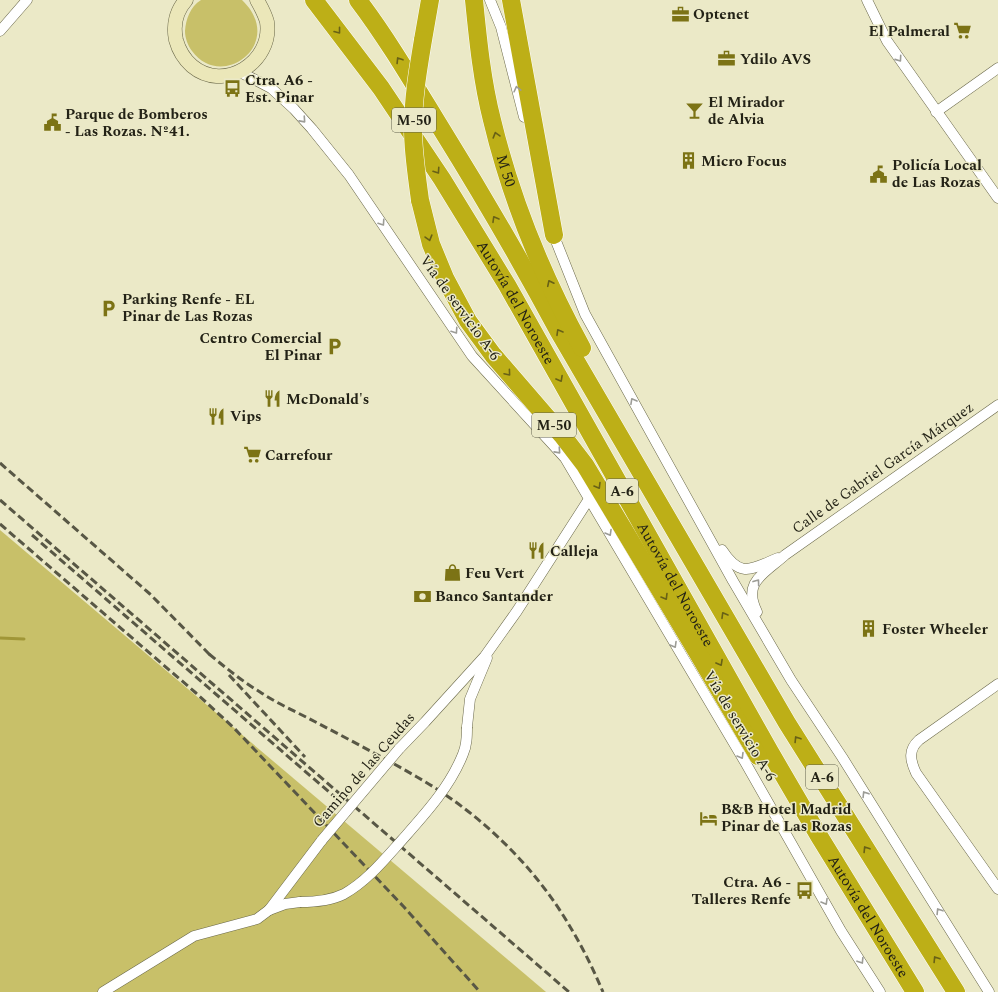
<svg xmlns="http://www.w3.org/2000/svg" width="998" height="992" viewBox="0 0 998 992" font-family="Spectral,serif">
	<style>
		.green { fill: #c8c069 }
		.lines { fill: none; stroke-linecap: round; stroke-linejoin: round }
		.stream { stroke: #a09637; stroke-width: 3 }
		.street-casing { stroke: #696749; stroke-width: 11 }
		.secondary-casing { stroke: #696749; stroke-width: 15 }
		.highway-casing { stroke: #fff; stroke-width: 19 }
		.street { stroke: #fff; stroke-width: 10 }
		.secondary { stroke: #ebe7b9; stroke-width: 14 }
		.highway { stroke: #bdaf17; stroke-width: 18 }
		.rail { stroke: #585745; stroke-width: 3; stroke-dasharray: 8 4; stroke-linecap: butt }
		.street-bridge-casing { stroke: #696749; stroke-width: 11; stroke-linecap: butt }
		.highway-bridge-casing { stroke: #fff; stroke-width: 19; stroke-linecap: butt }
		.street-bridge { stroke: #fff; stroke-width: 10 }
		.highway-bridge { stroke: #bdaf17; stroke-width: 18 }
		.oneway { stroke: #686116 }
		.oneway2 { stroke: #9c9c96 }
		.labels { text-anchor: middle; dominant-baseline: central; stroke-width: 3; stroke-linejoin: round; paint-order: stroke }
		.shield { fill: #ebe9c7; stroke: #5f5e4b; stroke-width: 1 }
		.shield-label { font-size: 14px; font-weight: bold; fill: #232216 }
		.poi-label { font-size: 15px; font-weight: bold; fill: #232216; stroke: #ebe9c7; text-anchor: start }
		.street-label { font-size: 15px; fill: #232216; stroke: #ebe9c7 }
	</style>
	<rect width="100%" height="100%" fill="#ebe9c7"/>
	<g class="green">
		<path d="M201 0H242C287 43 222 92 192 51 188 46 185 38 185 31 186 19 190 7 201 0Z"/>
		<path d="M0 530 546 992H0Z"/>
	</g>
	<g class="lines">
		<path class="stream" d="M0 638 24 639"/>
		<defs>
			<g id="street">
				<path d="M490 0 501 27 524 117"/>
				<path d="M867 0 887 41 998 198"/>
				<path d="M0 31 27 0"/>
				<path d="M240 72 271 88 294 109 312 129 349 175 472 356 565 458 745 762 841 931 880 992"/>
				<path d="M936 112 998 68"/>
				<path d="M552 231 585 314 733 581 791 680 842 757 989 992"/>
				<path d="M722 550C741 579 751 569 778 558"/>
				<path d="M757 612C742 582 764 574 785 555L998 405"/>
				<path d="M998 684 919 740C908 750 910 760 916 773L998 889"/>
				<path d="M467 727 470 699 487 658"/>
				<path d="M399 749 425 722 485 656 517 611 589 499"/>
				<path d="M269 910 285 904 300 902"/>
				<path d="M103 992 194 936 257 919 269 910 322 840"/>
			</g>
			<path id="secondary" d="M186 0C176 11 173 26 176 40 179 51 184 59 192 66 224 93 273 62 267 22 265 14 261 7 257 0"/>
			<g id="highway">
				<path id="s1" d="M314 0 381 88 442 179 507 285 770 752 819 836 915 992"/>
				<path d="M358 0C389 41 415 86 442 130 483 196 522 263 559 332L787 723 956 992"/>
				<path id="s2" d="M474 0C478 40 482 81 492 120 511 199 543 277 582 348"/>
				<path d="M511 0 554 235"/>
				<path d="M423 40 430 0"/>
				<path d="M420 200 431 244 445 278 468 321 493 355 562 435 585 465 696 650 758 756"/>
			</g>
		</defs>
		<use href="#street" class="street-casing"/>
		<use href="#secondary" class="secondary-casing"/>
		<use href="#highway" class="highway-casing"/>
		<use href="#street" class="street"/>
		<use href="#secondary" class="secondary"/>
		<use href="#highway" class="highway"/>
		<g class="rail">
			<path d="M0 463 150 594 212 657"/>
			<path d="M0 500 569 992"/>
			<path d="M0 524 196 693 234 728 404 907 480 992"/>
			<path d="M32 535 336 798"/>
			<path d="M209 654C226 668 242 681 260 692 275 702 292 710 308 718 344 737 381 756 417 777 480 813 536 867 572 930 584 950 594 971 603 992"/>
			<path d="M229 675 305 757"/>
		</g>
		<defs>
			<g id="street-bridge">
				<path d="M322 840 399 749"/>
				<path d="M300 902C315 902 330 901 344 894 367 881 384 860 402 840 425 814 450 787 463 754 467 745 467 736 467 727"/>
			</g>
			<path id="highway-bridge" d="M420 200C417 177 413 153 413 129 413 99 418 70 423 40"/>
		</defs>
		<use href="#street-bridge" class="street-bridge-casing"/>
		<use href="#highway-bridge" class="highway-bridge-casing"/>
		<use href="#street-bridge" class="street-bridge"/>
		<use href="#highway-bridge" class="highway-bridge"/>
	</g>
	<defs><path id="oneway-chevron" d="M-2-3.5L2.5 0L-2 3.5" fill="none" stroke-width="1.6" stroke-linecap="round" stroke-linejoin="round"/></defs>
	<g class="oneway">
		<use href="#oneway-chevron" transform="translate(338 31) rotate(52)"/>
		<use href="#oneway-chevron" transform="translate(399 60) rotate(-122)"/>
		<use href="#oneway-chevron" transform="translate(496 135) rotate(-106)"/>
		<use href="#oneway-chevron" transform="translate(437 171) rotate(56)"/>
		<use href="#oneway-chevron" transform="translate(495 219) rotate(-120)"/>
		<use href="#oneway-chevron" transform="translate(429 238) rotate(74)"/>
		<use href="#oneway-chevron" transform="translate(550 283) rotate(-116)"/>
		<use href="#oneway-chevron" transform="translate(559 332) rotate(-120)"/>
		<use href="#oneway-chevron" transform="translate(508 373) rotate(50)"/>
		<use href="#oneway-chevron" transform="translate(560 379) rotate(61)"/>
		<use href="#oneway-chevron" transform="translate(598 486) rotate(59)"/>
		<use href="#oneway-chevron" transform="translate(665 597) rotate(59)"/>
		<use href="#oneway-chevron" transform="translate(724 615) rotate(-120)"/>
		<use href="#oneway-chevron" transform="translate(720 663) rotate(61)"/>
		<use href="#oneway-chevron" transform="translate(797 739) rotate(-122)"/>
		<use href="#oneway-chevron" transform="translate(866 849) rotate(-122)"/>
		<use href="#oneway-chevron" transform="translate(936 959) rotate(-122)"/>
	</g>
	<g class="oneway2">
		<use href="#oneway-chevron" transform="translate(899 59) rotate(55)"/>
		<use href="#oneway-chevron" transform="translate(517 89) rotate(-104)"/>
		<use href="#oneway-chevron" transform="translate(303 120) rotate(48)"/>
		<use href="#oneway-chevron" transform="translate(382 223) rotate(56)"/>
		<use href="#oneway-chevron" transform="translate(455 331) rotate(56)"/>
		<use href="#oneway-chevron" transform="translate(633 401) rotate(-119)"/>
		<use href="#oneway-chevron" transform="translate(558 451) rotate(48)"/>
		<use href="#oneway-chevron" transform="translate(609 533) rotate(60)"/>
		<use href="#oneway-chevron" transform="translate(757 582) rotate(-54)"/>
		<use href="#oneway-chevron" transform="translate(674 645) rotate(60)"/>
		<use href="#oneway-chevron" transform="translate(741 756) rotate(59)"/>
		<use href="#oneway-chevron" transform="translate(865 794) rotate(-122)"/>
		<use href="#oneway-chevron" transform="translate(825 902) rotate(60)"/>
		<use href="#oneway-chevron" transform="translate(939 911) rotate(-122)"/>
		<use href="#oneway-chevron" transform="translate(861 961) rotate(58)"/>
	</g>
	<defs>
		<symbol id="office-bare" viewBox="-9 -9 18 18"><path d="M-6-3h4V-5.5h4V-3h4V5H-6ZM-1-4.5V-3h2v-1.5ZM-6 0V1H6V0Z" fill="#7c7315" stroke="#ebe9c7" stroke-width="2.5" paint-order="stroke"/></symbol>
		<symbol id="supermarket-bare" viewBox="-9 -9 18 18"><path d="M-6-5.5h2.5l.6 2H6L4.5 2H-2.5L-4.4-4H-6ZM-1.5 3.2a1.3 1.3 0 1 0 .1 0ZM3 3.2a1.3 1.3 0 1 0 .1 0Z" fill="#7c7315" stroke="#ebe9c7" stroke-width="2.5" paint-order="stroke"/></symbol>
		<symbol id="bus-bare" viewBox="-9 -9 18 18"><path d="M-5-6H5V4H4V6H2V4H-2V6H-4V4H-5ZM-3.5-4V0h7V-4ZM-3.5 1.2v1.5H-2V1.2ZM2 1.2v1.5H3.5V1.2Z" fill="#7c7315" stroke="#ebe9c7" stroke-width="2.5" paint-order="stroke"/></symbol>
		<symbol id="bar-bare" viewBox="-9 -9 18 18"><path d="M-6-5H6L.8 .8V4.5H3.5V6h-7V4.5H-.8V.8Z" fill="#7c7315" stroke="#ebe9c7" stroke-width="2.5" paint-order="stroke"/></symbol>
		<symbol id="civic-bare" viewBox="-9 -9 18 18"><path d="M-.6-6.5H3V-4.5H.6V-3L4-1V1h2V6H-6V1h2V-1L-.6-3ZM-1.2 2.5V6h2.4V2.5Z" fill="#7c7315" stroke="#ebe9c7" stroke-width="2.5" paint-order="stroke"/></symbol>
		<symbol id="building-bare" viewBox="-9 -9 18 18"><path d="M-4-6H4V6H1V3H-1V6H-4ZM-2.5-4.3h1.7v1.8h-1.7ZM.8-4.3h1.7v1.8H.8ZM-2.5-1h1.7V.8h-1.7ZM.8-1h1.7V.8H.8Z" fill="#7c7315" stroke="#ebe9c7" stroke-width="2.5" paint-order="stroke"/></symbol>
		<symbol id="parking-bare" viewBox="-9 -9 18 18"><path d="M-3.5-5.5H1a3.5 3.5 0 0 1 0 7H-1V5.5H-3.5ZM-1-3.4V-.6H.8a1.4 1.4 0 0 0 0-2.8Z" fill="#7c7315" stroke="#ebe9c7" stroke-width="2.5" paint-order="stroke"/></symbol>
		<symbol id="restaurant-bare" viewBox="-9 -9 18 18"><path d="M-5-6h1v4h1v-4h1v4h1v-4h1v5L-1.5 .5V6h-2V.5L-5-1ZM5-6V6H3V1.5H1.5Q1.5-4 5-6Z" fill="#7c7315" stroke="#ebe9c7" stroke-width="2.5" paint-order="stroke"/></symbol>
		<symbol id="shop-bare" viewBox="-9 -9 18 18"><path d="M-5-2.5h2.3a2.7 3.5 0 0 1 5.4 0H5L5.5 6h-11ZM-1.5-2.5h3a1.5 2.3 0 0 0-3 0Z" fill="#7c7315" stroke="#ebe9c7" stroke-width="2.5" paint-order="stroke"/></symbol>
		<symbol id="bank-bare" viewBox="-9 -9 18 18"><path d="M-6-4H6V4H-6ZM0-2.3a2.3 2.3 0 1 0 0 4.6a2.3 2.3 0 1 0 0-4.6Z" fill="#7c7315" stroke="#ebe9c7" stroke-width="2.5" paint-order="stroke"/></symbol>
		<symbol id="hotel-bare" viewBox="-9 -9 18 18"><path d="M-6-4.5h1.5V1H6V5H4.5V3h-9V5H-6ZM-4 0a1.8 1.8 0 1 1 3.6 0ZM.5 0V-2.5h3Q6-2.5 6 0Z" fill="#7c7315" stroke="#ebe9c7" stroke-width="2.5" paint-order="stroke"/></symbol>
	</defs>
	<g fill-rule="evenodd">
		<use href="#office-bare" x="668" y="2" width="25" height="25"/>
		<use href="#supermarket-bare" x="950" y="18" width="25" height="25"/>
		<use href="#office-bare" x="714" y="46" width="25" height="25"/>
		<use href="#bus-bare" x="220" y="76" width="25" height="25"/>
		<use href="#bar-bare" x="682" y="98" width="25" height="25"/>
		<use href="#civic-bare" x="40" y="110" width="25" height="25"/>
		<use href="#building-bare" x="676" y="148" width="25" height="25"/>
		<use href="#civic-bare" x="866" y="162" width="25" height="25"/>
		<use href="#parking-bare" x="96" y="296" width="25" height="25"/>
		<use href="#parking-bare" x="322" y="334" width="25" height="25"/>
		<use href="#restaurant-bare" x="260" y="386" width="25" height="25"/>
		<use href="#restaurant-bare" x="204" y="404" width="25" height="25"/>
		<use href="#supermarket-bare" x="240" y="442" width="25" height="25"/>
		<use href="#restaurant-bare" x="524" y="538" width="25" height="25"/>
		<use href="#shop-bare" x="440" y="560" width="25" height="25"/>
		<use href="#bank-bare" x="410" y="584" width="25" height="25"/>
		<use href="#building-bare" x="856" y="616" width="25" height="25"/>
		<use href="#hotel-bare" x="696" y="806" width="25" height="25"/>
		<use href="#bus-bare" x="792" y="878" width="25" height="25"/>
	</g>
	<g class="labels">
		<g class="shield">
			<rect x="392" y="108" width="44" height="24" rx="3"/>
			<rect x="532" y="413" width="44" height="24" rx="3"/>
			<rect x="606" y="479" width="32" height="24" rx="3"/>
			<rect x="806" y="765" width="32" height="24" rx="3"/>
		</g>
		<g class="shield-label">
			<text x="414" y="120">M-50</text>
			<text x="554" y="425">M-50</text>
			<text x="622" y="491">A-6</text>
			<text x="822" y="777">A-6</text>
		</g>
		<g class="poi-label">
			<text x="693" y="14">Optenet</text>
			<text x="950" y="31" text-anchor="end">El Palmeral</text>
			<text x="740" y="59">Ydilo AVS</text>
			<text x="245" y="80">Ctra. A6 -<tspan x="245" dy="17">Est. Pinar</tspan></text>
			<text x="708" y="102">El Mirador<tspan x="708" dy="17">de Alvia</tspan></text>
			<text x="65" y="114">Parque de Bomberos<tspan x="65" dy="17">- Las Rozas. Nº41.</tspan></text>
			<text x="701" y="161">Micro Focus</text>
			<text x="892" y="165">Policía Local<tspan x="892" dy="17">de Las Rozas</tspan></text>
			<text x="122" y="299">Parking Renfe - EL<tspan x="122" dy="17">Pinar de Las Rozas</tspan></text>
			<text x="322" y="338" text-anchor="end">Centro Comercial<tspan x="322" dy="17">El Pinar</tspan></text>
			<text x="286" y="399">McDonald's</text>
			<text x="230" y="416">Vips</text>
			<text x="265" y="455">Carrefour</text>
			<text x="550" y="551">Calleja</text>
			<text x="465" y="573">Feu Vert</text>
			<text x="435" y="596">Banco Santander</text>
			<text x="882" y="629">Foster Wheeler</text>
			<text x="721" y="809">B&amp;B Hotel Madrid<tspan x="721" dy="17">Pinar de Las Rozas</tspan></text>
			<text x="791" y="882" text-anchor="end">Ctra. A6 -<tspan x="791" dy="17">Talleres Renfe</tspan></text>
		</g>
		<g class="street-label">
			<text stroke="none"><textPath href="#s2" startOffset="174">M 50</textPath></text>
			<text stroke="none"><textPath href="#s1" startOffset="364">Autovía del Noroeste</textPath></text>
			<text transform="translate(460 308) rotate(54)">Vía de servicio A-6</text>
			<text transform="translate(883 468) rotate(-35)">Calle de Gabriel García Márquez</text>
			<text stroke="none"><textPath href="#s1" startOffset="688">Autovía del Noroeste</textPath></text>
			<text transform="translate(740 726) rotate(59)">Vía de servicio A-6</text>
			<text transform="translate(364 770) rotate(-49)">Camino de las Ceudas</text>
			<text stroke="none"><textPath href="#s1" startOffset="1072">Autovía del Noroeste</textPath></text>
		</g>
	</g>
</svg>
